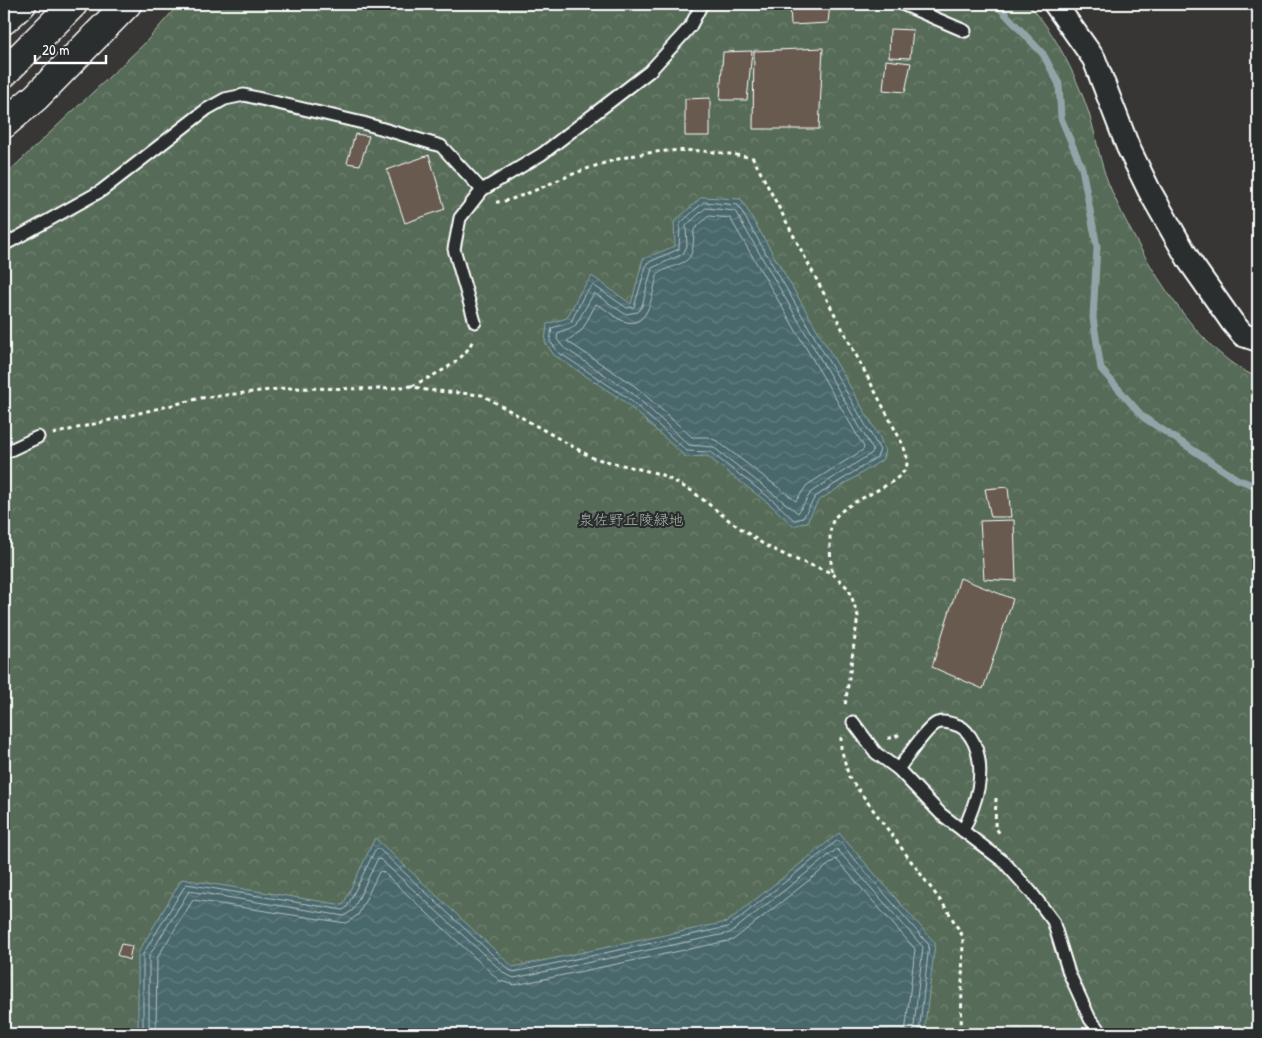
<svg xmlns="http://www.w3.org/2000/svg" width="1262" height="1038" viewBox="0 0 1262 1038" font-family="'Patrick Hand','Klee One',sans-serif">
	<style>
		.forest { fill: url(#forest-crowns); stroke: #abb6ac }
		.water { fill: url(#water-waves); stroke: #92a4a7 }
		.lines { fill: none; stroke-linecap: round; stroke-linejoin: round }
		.shore { stroke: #b6c2c4; stroke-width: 1 }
		.stream { stroke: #92a4a7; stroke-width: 7 }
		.building { fill: #695a50; stroke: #fff }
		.service-casing { stroke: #fff; stroke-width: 15 }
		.minor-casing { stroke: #fff; stroke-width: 26 }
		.motorway-casing { stroke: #fff; stroke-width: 31 }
		.path { stroke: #fff; stroke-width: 3; stroke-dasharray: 4 4; stroke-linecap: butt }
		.service { stroke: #2a2d2e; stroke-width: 11 }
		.minor { stroke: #2a2d2e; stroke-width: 22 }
		.motorway { stroke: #2a2d2e; stroke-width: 28 }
		.labels { text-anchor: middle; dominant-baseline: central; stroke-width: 4.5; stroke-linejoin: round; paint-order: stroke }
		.park-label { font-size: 15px; fill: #abb6ac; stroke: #2a2d2e }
	</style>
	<defs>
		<pattern id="forest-crowns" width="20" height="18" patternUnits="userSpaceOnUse" patternTransform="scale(1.25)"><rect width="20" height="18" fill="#576c58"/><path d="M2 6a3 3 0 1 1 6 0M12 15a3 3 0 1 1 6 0" fill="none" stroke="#708271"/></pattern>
		<pattern id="water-waves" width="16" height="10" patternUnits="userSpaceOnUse" patternTransform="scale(1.25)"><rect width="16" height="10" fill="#49676c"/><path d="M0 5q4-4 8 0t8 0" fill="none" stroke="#647e82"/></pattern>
	</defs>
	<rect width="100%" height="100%" fill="#373635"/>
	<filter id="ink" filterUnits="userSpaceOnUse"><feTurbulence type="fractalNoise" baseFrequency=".02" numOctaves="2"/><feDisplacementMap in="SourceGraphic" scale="10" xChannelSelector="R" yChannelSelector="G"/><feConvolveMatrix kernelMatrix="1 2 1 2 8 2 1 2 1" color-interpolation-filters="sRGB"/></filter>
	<g filter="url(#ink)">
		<path class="forest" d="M179 4H1028C1055 31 1080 83 1091 120 1097 141 1100 162 1108 182 1132 241 1196 356 1258 377V1034H4V176L144 44Z"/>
		<g class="water">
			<path d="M702 197 741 199 880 438 885 451 882 460 818 501 807 522 793 526 772 506 707 456 686 457 625 402 554 355 545 342 547 324 567 318 580 292 592 276 631 304 643 259 675 246 674 222Z"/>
			<path d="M839 833 935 943 924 1034H138V953L182 879 343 905 375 838 513 967 727 922Z"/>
		</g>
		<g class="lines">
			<g class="shore">
				<path d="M704 202 738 205 880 450 877 457 815 497 803 518 794 520 775 502 710 452 687 451 628 398 558 352 550 341 552 328 571 322 584 295 593 285 627 308 634 307 647 263 679 249 680 224Z"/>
				<path d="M706 208 735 211 873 450 872 453 811 492 798 513 713 447 689 445 632 393 563 347 557 339 558 333 575 326 594 293 625 314 638 312 642 306 652 268 683 254 687 246 686 226Z"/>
				<path d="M709 216 730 218 864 447 863 450 807 485 796 501 717 441 708 437H692L636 387 567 341 582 330 596 304C606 308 613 317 623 321 651 331 652 290 658 273 688 258 693 268 694 230Z"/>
				<path d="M143 1034V954L186 884 343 910 347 907 375 850 378 848 509 970 514 972 728 927 838 840 929 945 919 1034"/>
				<path d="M149 1034V956L189 891 344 916 353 910 377 860 380 859 505 974 514 978 730 933 837 849 923 947 913 1034"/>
				<path d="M156 1034 157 958 193 900 346 923 358 915 379 872 382 871 500 981 515 985 733 940 836 859 915 949 905 1034"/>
			</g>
			<path class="stream" d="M996 4 1043 54 1059 84 1061 118 1082 168 1097 247 1093 318 1101 369 1143 417 1237 479 1258 487"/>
		</g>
		<g class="building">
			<path d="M790 4H830L828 23 791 25Z"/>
			<path d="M890 29 913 30 910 58 889 57Z"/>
			<path d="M823 48 819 129H753L754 51Z"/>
			<path d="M752 51 747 100H720L723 52Z"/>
			<path d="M886 60 911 63 905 92 883 90Z"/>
			<path d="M710 98V136H685V99Z"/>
			<path d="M355 134 369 136 360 165 347 163Z"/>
			<path d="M429 155 445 209 405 223 387 170Z"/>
			<path d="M1008 487 1011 517H991L985 489Z"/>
			<path d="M1014 520 1016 581 984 579 980 521Z"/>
			<path d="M960 578 1013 599 983 689 932 667Z"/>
			<path d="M121 944 132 946 129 960 117 955Z"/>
		</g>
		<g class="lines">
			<defs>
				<g id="service">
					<path d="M902 4 965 31"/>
					<path d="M4 245 101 191 207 109 225 99 244 95 363 123 441 146 482 190 542 154 650 71 690 27 702 4"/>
					<path d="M475 322 454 249 460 218 482 190"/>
					<path d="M4 453 38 437"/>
					<path d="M853 722 876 753 898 769"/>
					<path d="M963 831C976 803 987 773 974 743 971 737 966 729 959 726 953 724 944 720 937 723 926 728 907 758 898 769L941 814 1004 862 1031 892 1053 921 1069 973 1090 1019 1102 1034"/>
				</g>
				<path id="minor" d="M1055 4 1094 59 1128 147 1149 190 1190 262 1232 322 1243 335 1258 340"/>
				<g id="motorway">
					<path d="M4 20 22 4"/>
					<path d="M4 73 73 4"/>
					<path d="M4 124 36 97 127 4"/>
				</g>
			</defs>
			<use href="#service" class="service-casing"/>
			<use href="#minor" class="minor-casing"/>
			<use href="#motorway" class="motorway-casing"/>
			<g class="path">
				<path d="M496 202C510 203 553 182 568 176 636 149 681 144 753 158L901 441C904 448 908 456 907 464 904 485 847 499 834 519 827 529 831 560 832 573"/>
				<path d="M412 386C433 375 465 363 473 339"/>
				<path d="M53 434 201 398 287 388 384 389 411 386 426 390 482 395 593 458 660 474 692 491 730 521 763 544 789 557 832 573 849 589 858 616 845 706"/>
				<path d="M841 737V748L849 777 948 911 963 937 961 1034"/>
				<path d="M888 738H893L902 733"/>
				<path d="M996 798 995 827 1001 835"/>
			</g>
			<use href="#service" class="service"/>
			<use href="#minor" class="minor"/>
			<use href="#motorway" class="motorway"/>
		</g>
	</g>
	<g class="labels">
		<g class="park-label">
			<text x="631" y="519">泉佐野丘陵緑地</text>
		</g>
	</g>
	<rect width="1262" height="1038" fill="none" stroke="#2a2d2e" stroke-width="20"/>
	<rect x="10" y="10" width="1242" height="1018" fill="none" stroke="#fff" stroke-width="2" filter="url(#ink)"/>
	<path d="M35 55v8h71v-8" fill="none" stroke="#ffffff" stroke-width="2.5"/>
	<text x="42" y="55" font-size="15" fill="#ffffff" stroke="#2a2d2e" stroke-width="4" paint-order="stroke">20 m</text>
</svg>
